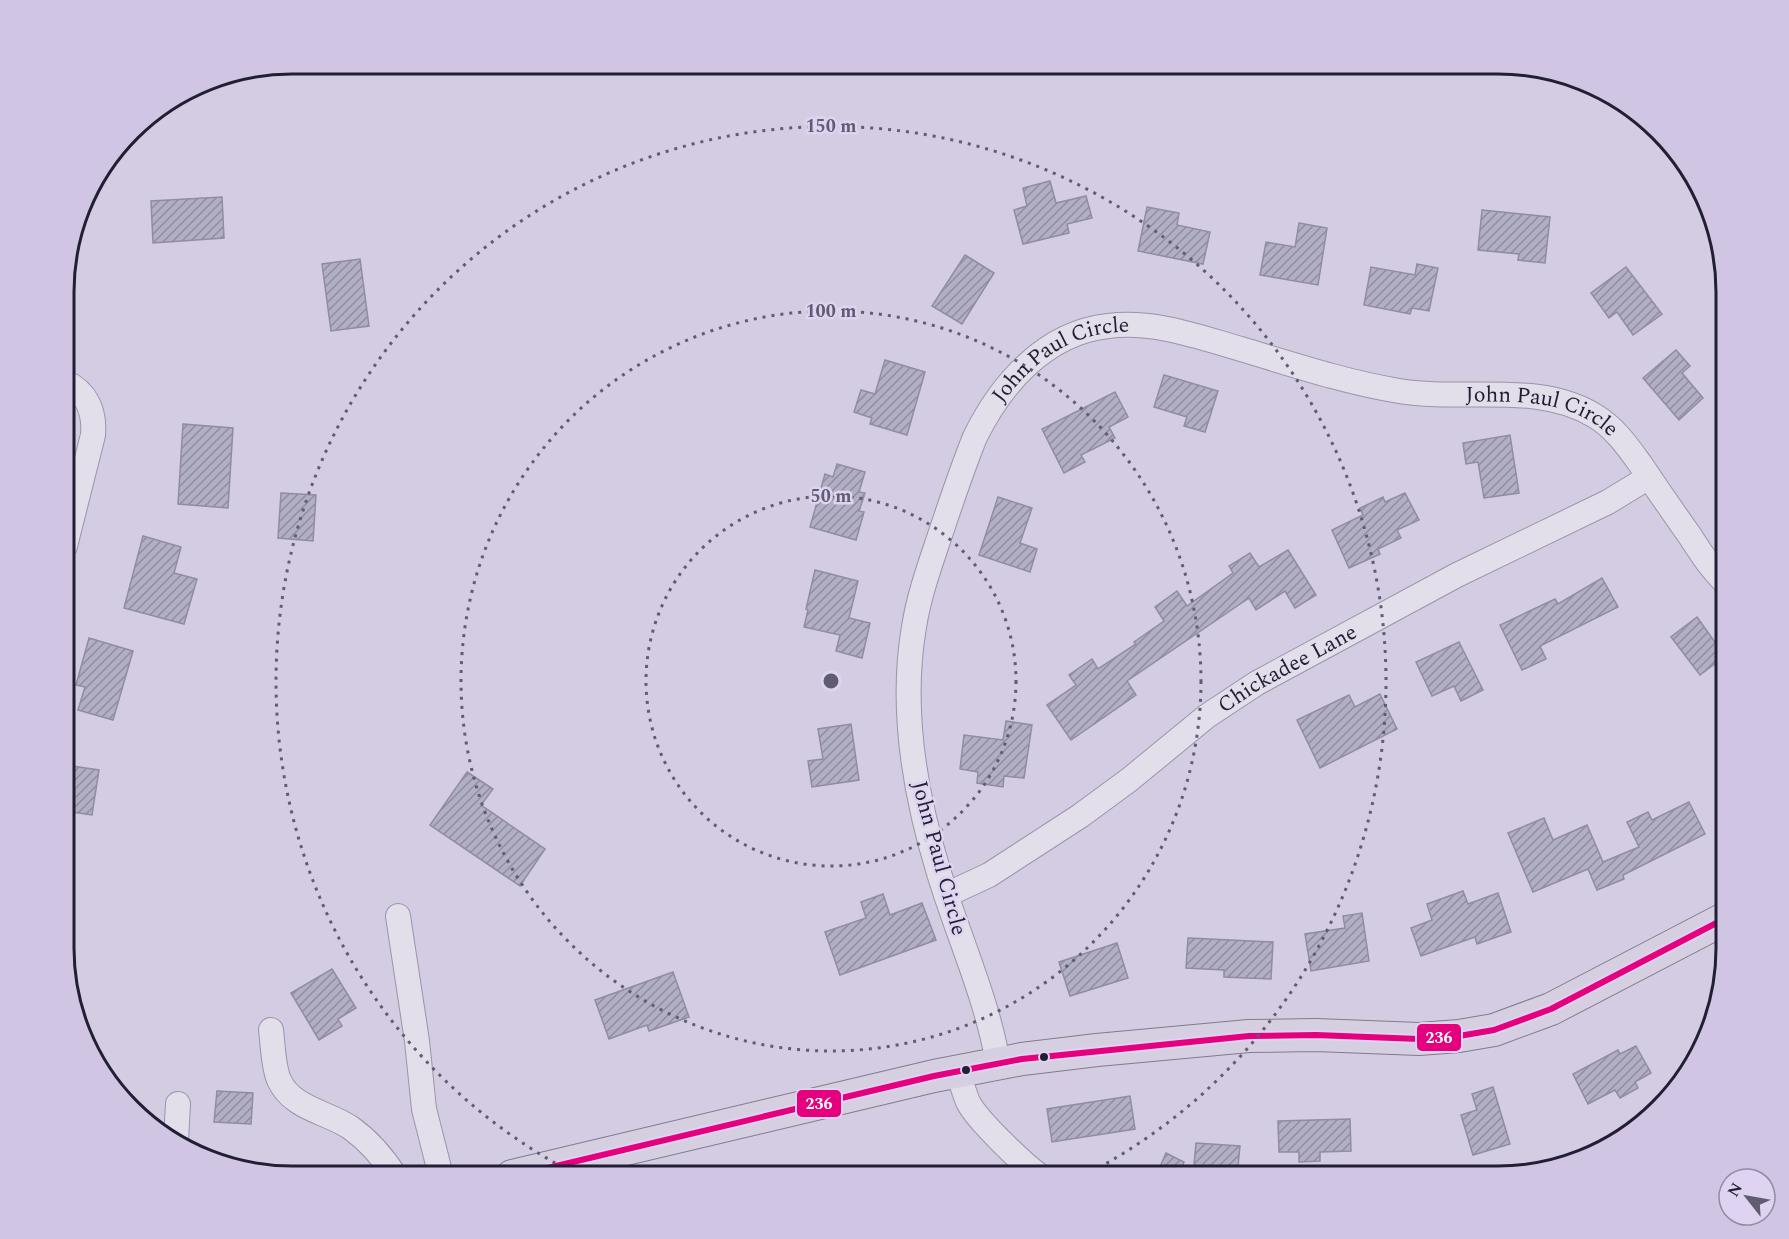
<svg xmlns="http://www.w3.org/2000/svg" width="1789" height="1239" viewBox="0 0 1789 1239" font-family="Spectral,serif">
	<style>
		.building { fill: url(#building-hatch); stroke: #908ca1; stroke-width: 1.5 }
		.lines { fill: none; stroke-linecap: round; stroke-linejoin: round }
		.minor-casing { stroke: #9a95a7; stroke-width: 26 }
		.major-casing { stroke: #807c8c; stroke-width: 34 }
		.minor { stroke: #e2deea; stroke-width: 24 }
		.major { stroke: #d6cfe1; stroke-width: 32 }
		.bus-1-casing { stroke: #dfd3f2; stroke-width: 10 }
		.bus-1 { stroke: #e5007d; stroke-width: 6 }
		.ring { fill: none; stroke: #605c71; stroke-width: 3; stroke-dasharray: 3 6 }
		.bus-dot { fill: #221f34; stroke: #dfd3f2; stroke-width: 2 }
		.labels { text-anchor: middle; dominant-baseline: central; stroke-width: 5; stroke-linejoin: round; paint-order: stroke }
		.street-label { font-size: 22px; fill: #221f34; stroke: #dfd3f2 }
		.rim { fill: none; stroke: #221f34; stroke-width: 3 }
		.centre { fill: #605c71; stroke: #dfd3f2; stroke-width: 3 }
		.ring-label { font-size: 18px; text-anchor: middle; font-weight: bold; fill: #605c71; stroke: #dfd3f2; stroke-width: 5; stroke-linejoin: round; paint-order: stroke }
		.line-badge { stroke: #dfd3f2; stroke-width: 2 }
		.badge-label { font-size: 16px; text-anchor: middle; font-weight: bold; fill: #fff }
	</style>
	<defs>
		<pattern id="building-hatch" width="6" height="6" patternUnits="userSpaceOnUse" patternTransform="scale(1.5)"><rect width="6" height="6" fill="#b2aec5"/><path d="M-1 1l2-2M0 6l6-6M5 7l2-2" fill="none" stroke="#908da1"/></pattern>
	</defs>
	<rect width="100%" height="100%" fill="#d4cce2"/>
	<g class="building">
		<path d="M1050 181 1056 203 1086 196 1092 218 1067 224 1069 233 1023 244 1014 210 1027 206 1023 188Z"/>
		<path d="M222 197 224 238 153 243 151 201Z"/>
		<path d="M1147 207 1179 213 1177 225 1210 232 1203 264 1138 251Z"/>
		<path d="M1482 210 1550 217 1545 263 1518 260 1519 254 1478 250Z"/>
		<path d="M1299 223 1327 228 1318 285 1260 275 1266 242 1295 247Z"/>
		<path d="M965 255 994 273 962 324 932 306Z"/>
		<path d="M360 259 369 326 331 331 322 264Z"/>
		<path d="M1417 264 1438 268 1429 311 1412 308 1410 314 1364 305 1371 267 1415 275Z"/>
		<path d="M1626 267 1662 314 1633 335 1617 312 1609 318 1591 293Z"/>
		<path d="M1676 350 1690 366 1682 373 1703 398 1679 420 1643 378Z"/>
		<path d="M885 360 925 372 907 435 870 424 872 418 854 412 861 390 875 394Z"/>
		<path d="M1164 375 1218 391 1205 432 1184 426 1187 417 1154 407Z"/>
		<path d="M1115 392 1128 417 1109 427 1115 438 1081 455 1085 462 1064 473 1042 429Z"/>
		<path d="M183 424 233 428 228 508 178 504Z"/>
		<path d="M1510 435 1519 493 1484 498 1478 462 1466 464 1463 443Z"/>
		<path d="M837 464 865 472 859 492 865 493 859 511 864 512 856 540 810 527 825 474 833 477Z"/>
		<path d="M281 493 316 495 313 541 278 538Z"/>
		<path d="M1405 493 1419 520 1397 530 1401 538 1378 549 1380 554 1349 568 1332 530 1363 515 1360 508 1383 497 1385 502Z"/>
		<path d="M998 497 1032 508 1020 543 1037 549 1030 572 979 555Z"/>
		<path d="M143 536 181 547 174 573 197 579 184 624 124 608Z"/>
		<path d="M1288 550 1316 595 1295 608 1285 591 1256 610 1249 598 1127 681 1136 695 1071 740 1047 705 1076 685 1069 675 1092 659 1098 669 1136 644 1134 642 1164 621 1155 607 1177 591 1187 606 1233 573 1229 566 1250 553 1259 567Z"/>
		<path d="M815 570 858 581 849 618 870 623 862 658 836 651 840 635 804 627 808 610 806 609Z"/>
		<path d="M1602 578 1618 607 1540 646 1546 659 1522 670 1500 625 1555 599 1558 604Z"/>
		<path d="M1697 617 1725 656 1700 675 1671 637Z"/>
		<path d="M89 638 133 651 113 720 78 710 85 687 76 685Z"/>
		<path d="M1459 642 1483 690 1461 701 1454 686 1432 696 1416 662Z"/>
		<path d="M1380 694 1397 729 1320 768 1297 720 1349 695 1355 707Z"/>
		<path d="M1006 721 1032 725 1024 778 1004 776 1003 787 977 783 978 772 960 769 964 735 1003 740Z"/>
		<path d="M851 724 859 780 812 787 808 761 823 759 818 729Z"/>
		<path d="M65 765 99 770 92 815 65 811Z"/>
		<path d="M467 772 493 789 481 805 545 849 520 886 430 825Z"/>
		<path d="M1689 802 1705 834 1623 875 1624 879 1597 890 1588 869 1533 892 1508 833 1544 818 1553 840 1587 825 1603 862 1639 847 1627 822 1648 812 1652 820Z"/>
		<path d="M1463 891 1468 904 1498 893 1511 932 1477 944 1475 937 1421 956 1411 928 1432 920 1427 904Z"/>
		<path d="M883 894 890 915 922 903 936 940 840 975 825 932 866 918 861 902Z"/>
		<path d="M1362 913 1369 961 1311 971 1305 934 1345 928 1343 916Z"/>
		<path d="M1188 938 1273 942 1271 979 1224 977V970L1186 968Z"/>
		<path d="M1117 943 1128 978 1070 996 1059 962Z"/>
		<path d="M332 969 356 1008 338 1019 342 1026 319 1040 291 993Z"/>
		<path d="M673 972 689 1017 649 1031 647 1025 609 1039 595 1000Z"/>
		<path d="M1636 1046 1651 1073 1635 1082 1638 1088 1620 1098 1615 1090 1588 1104 1573 1074 1618 1050 1620 1054Z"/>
		<path d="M1493 1087 1510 1144 1473 1155 1461 1115 1477 1110 1472 1094Z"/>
		<path d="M217 1091 253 1093 251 1124 214 1122Z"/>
		<path d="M1130 1096 1135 1129 1052 1142 1047 1109Z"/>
		<path d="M1350 1119 1351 1151 1320 1152V1161L1299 1162V1152H1279L1278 1121Z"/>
		<path d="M1196 1143 1240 1146 1237 1176H1193Z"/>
		<path d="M1166 1153 1184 1162 1178 1176H1156Z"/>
	</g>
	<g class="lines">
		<defs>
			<g id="minor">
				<path d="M65 382C87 392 95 412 93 435L65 546"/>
				<path id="s1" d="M946 895 989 875 1080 816 1129 780 1207 716 1257 683 1457 575 1608 502 1649 477"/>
				<path d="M398 916 417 1041 424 1109 441 1176"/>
				<path d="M271 1030C273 1045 273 1066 279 1080 292 1109 328 1112 351 1128 369 1141 383 1157 395 1176"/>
				<path id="s2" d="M998 1063C987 998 958 936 939 873 915 795 900 708 914 627 919 595 930 565 940 535 951 502 962 469 975 437 1001 384 1045 333 1108 326 1153 320 1199 337 1241 349 1294 365 1345 382 1399 391 1463 402 1539 381 1595 416 1615 428 1628 447 1641 465 1657 489 1673 512 1690 536 1701 553 1711 569 1726 583"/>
				<path d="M957 1071C961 1081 964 1092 968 1102 977 1120 1023 1164 1040 1176"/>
				<path d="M176 1141 178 1104"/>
			</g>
			<path id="major" d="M512 1176 934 1076 1022 1059 1097 1050 1249 1036 1316 1035 1419 1039 1459 1036 1494 1030 1551 1009 1726 918"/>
		</defs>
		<use href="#minor" class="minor-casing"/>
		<use href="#major" class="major-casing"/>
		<use href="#minor" class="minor"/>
		<use href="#major" class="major"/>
		<defs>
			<path id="bus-1" d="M514 1176 934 1076 1022 1059 1249 1036 1316 1035 1419 1039 1459 1036 1494 1030 1551 1009 1726 918"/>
		</defs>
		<use href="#bus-1" class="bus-1-casing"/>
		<use href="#bus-1" class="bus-1"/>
	</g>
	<g class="ring">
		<circle cx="831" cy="681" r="185"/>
		<circle cx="831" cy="681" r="370"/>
		<path d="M579 1176A555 555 0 1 1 1083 1176"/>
	</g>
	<g class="bus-dot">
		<circle cx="1044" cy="1057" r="5"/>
		<circle cx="966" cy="1070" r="5"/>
	</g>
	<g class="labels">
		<g class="street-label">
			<text stroke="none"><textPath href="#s2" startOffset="771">John Paul Circle</textPath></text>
			<text stroke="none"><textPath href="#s2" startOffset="1275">John Paul Circle</textPath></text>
			<text stroke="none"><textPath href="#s1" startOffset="411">Chickadee Lane</textPath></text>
			<text transform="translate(939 858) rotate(75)">John Paul Circle</text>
		</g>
	</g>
	<path d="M0 0H1789V1239H0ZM292 74H1498A218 218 0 0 1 1716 292V948A218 218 0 0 1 1498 1166H292A218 218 0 0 1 74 948V292A218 218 0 0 1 292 74Z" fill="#d0c5e3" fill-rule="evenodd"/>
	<path class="rim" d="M292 74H1498A218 218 0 0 1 1716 292V948A218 218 0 0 1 1498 1166H292A218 218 0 0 1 74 948V292A218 218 0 0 1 292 74Z"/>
	<circle cx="831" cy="681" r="9" class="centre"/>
	<g class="ring-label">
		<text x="831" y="132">150 m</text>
		<text x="831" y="317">100 m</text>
		<text x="831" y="502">50 m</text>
	</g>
	<g class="line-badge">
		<rect x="1416" y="1023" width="46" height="29" rx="6" fill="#e5007d"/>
		<rect x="796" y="1089" width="46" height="29" rx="6" fill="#e5007d"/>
	</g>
	<g class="badge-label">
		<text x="1439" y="1043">236</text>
		<text x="819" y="1109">236</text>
	</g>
	<g transform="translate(1747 1197) rotate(301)"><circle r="28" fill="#dfd3f2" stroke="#938ba6" stroke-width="1.5"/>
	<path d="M0-4.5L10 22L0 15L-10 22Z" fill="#605c71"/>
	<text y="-9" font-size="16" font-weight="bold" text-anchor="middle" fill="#221f34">N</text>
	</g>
</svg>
